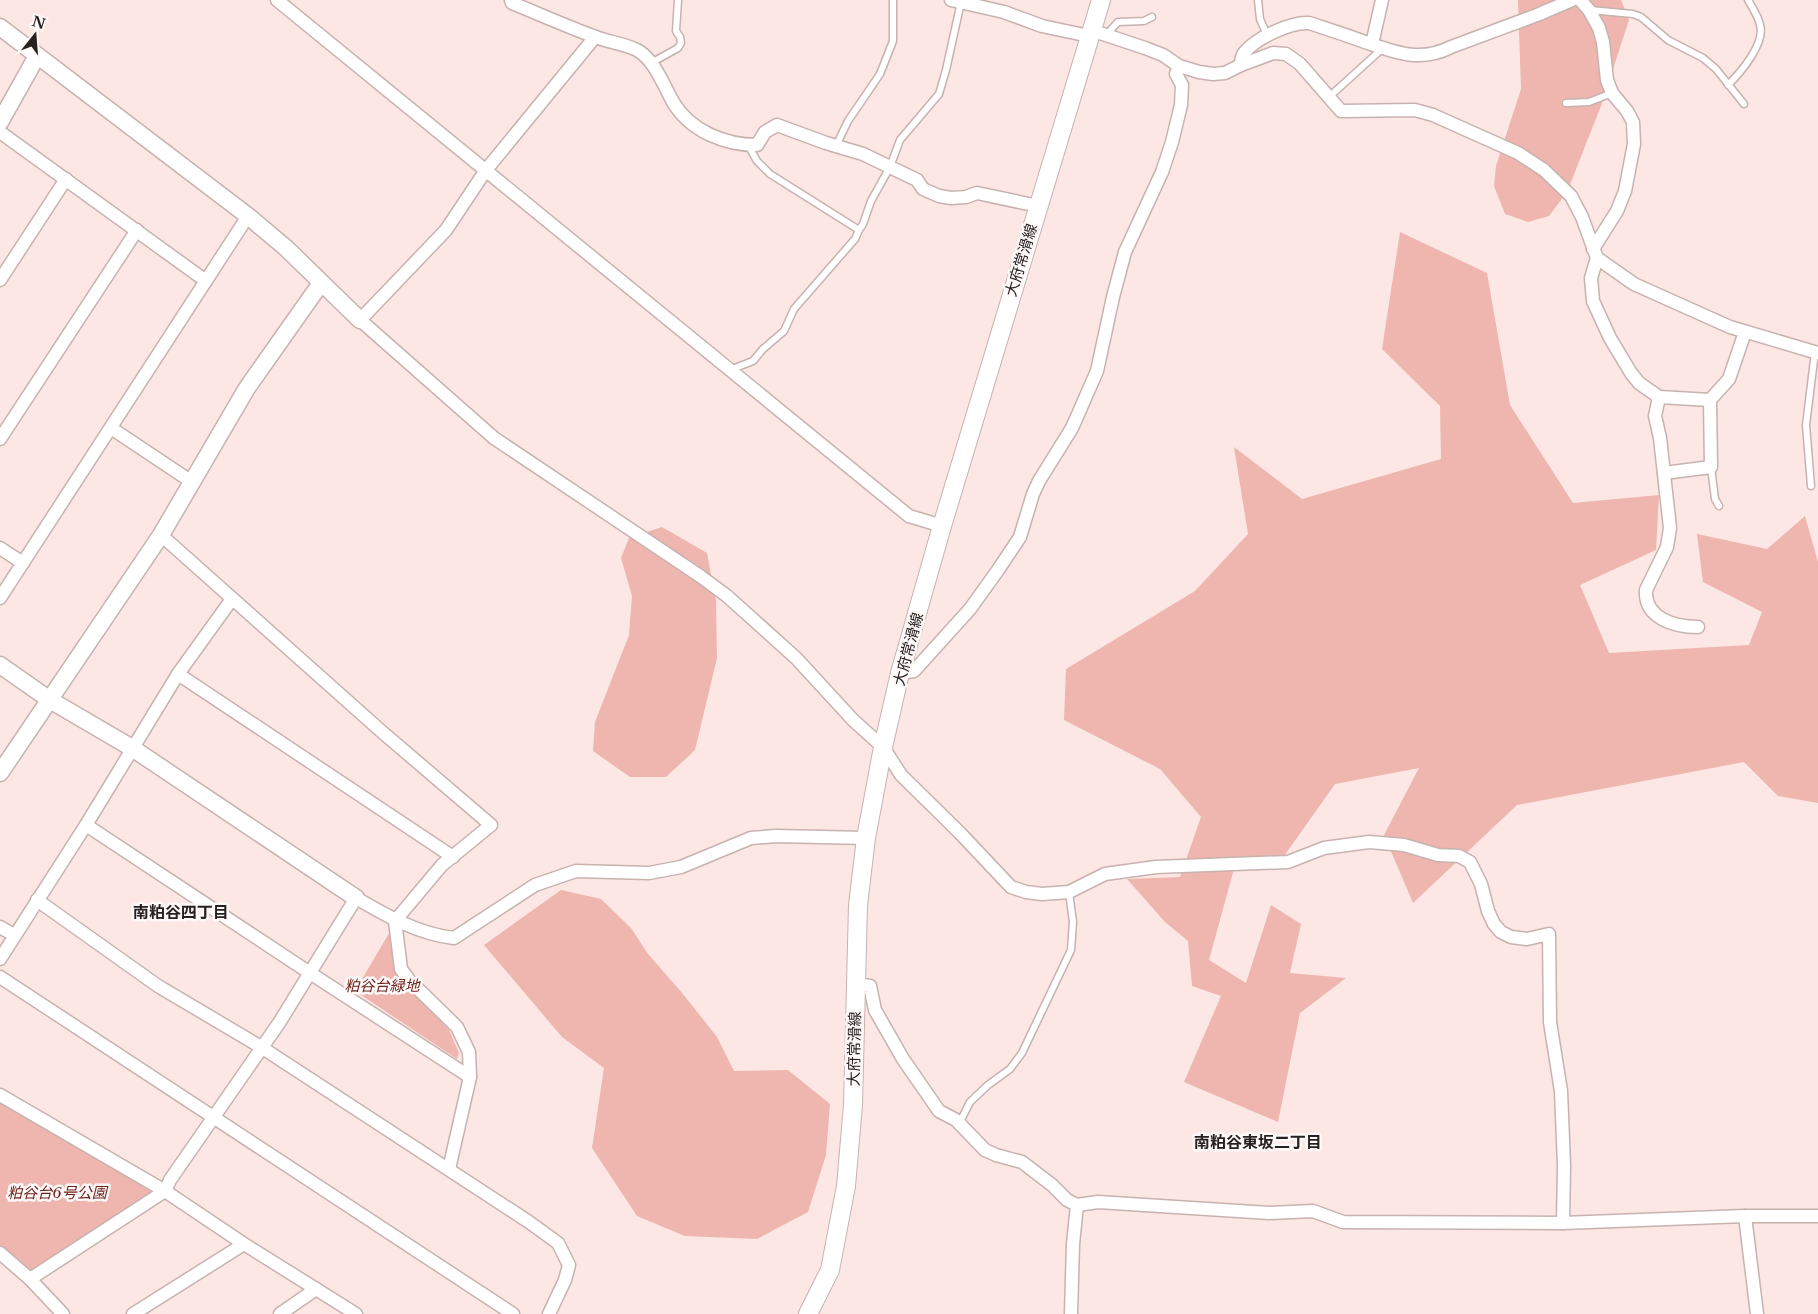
<svg xmlns="http://www.w3.org/2000/svg" width="1818" height="1314" viewBox="0 0 1818 1314" font-family="'Libre Baskerville','Noto Sans JP',serif">
	<style>
		.green { fill: #eeb6ae }
		.lines { fill: none; stroke-linecap: round; stroke-linejoin: round }
		.service-casing { stroke: #c7b2b0; stroke-width: 9 }
		.minor-casing { stroke: #c7b2b0; stroke-width: 15 }
		.tertiary-casing { stroke: #c7b2b0; stroke-width: 19 }
		.secondary-casing { stroke: #c7b2b0; stroke-width: 20 }
		.service { stroke: #fff; stroke-width: 6 }
		.minor { stroke: #fff; stroke-width: 12 }
		.tertiary { stroke: #fff; stroke-width: 16 }
		.secondary { stroke: #fff; stroke-width: 18 }
		.labels { text-anchor: middle; dominant-baseline: central; stroke-width: 5; stroke-linejoin: round; paint-order: stroke }
		.street-label { font-size: 15px; fill: #292120; stroke: #fdf9f8 }
		.park-label { font-size: 15px; font-style: italic; fill: #6e231e; stroke: #fdf9f8 }
		.neighbourhood-label { font-size: 16px; font-weight: bold; fill: #292120; stroke: #fdf9f8 }
	</style>
	<rect width="100%" height="100%" fill="#fce7e4"/>
	<g class="green">
		<path d="M1518 0H1621L1629 20 1601 106 1567 192 1549 216 1528 222 1505 214 1494 186 1496 166 1521 89Z"/>
		<path d="M1400 232 1487 273 1510 405 1573 503 1659 495 1656 550 1580 585 1609 653 1749 645 1762 612 1703 582 1697 534 1767 549 1805 516 1818 562V803L1778 796 1744 762 1517 805 1413 903 1384 835 1419 768 1335 784 1282 859 1237 858 1209 960 1246 983 1271 905 1301 924 1290 973 1346 978 1300 1013 1278 1122 1184 1082 1221 996 1192 986 1188 941 1165 922 1127 879 1180 877 1201 817 1160 769 1064 720 1066 669 1195 591 1248 534 1234 447 1302 499 1441 459 1440 406 1382 349Z"/>
		<path d="M662 527 707 553 716 601 717 658 695 750 666 777H630L593 751 595 722 629 635 632 596 621 558 629 538Z"/>
		<path d="M561 890 601 899 631 928 648 954 683 994 717 1037 734 1071 788 1070 830 1104 826 1155 808 1212 757 1239 685 1236 637 1216 592 1148 604 1068 562 1037 484 945Z"/>
		<path d="M391 930 398 973 449 1030 459 1053 457 1059 355 991Z"/>
		<path d="M0 1090 165 1191 30 1279 0 1247Z"/>
	</g>
	<g class="lines">
		<defs>
			<g id="service">
				<path d="M1258 0 1260 19 1267 35"/>
				<path d="M1590 10 1633 14 1641 17 1668 40 1703 58 1716 69 1744 104"/>
				<path d="M1106 35 1118 22 1144 21 1152 17"/>
				<path d="M651 63 678 48 681 43 680 37 676 31 678 0"/>
				<path d="M1728 85C1737 76 1744 68 1751 57 1766 33 1763 24 1748 0"/>
				<path d="M1329 97 1383 48"/>
				<path d="M1566 103 1589 102 1612 93"/>
				<path d="M836 146 848 121 880 74 893 41V0"/>
				<path d="M859 230 863 224 871 201 890 167 900 140 939 94 946 70 961 2"/>
				<path d="M732 373 735 368 753 361 763 349 784 331 794 309 855 239 859 230 770 174 757 161 748 145"/>
				<path d="M1711 467 1715 499 1719 506"/>
				<path d="M1811 486 1806 425 1815 352"/>
				<path d="M959 1124 970 1102 988 1085 1010 1069 1022 1053 1071 950 1073 922 1069 892"/>
			</g>
			<g id="minor">
				<path d="M277 0 909 516 942 526"/>
				<path d="M511 0 512 3C539 14 566 26 593 36 607 42 623 43 637 50 654 59 664 86 673 102 690 131 725 145 757 145L765 132 777 125 826 143 863 154 917 180 923 189 939 196 951 198 966 197 977 193 1038 206"/>
				<path d="M951 0 1004 12 1042 26 1089 36"/>
				<path d="M1580 0 1589 10 1599 28 1603 42 1607 80 1612 93 1627 111 1633 122 1634 144 1625 191 1617 211 1593 249"/>
				<path d="M1091 30 1145 48 1163 55 1179 66 1199 72 1213 74 1225 73 1241 65 1273 53 1286 54 1300 64 1341 111 1415 110 1433 115 1518 153 1544 170 1571 196 1582 217 1597 258 1634 284 1730 327 1818 353"/>
				<path d="M595 37 486 170 446 230 360 320 494 438 700 576 727 596 796 658 853 720 883 747 901 775 960 833 1011 887 1026 892 1042 894 1069 892 1105 874 1156 867 1288 862 1324 848 1369 842 1404 845 1438 855 1459 856 1470 862 1481 884 1488 911 1494 924 1501 932 1511 937 1527 939 1549 934 1550 1022 1561 1091 1564 1165 1563 1223"/>
				<path d="M1372 44 1382 0"/>
				<path d="M1241 65C1241 61 1242 56 1244 53 1256 38 1290 22 1309 23 1327 29 1346 35 1365 42 1395 52 1420 63 1451 47L1537 15 1572 0"/>
				<path d="M0 132 206 281"/>
				<path d="M1597 258 1591 278 1593 301 1610 338 1631 373 1639 383 1659 397 1655 416 1660 438 1670 528 1667 547 1646 590C1644 618 1674 627 1698 627"/>
				<path d="M0 280 66 179"/>
				<path d="M1659 397 1710 400 1711 467 1664 473"/>
				<path d="M1710 400 1729 379 1745 332"/>
				<path d="M111 428 192 482"/>
				<path d="M0 439 137 230"/>
				<path d="M161 535 381 731 491 825 442 865 395 921 401 969 409 980 457 1027 469 1052 470 1077 449 1169"/>
				<path d="M0 548 23 563"/>
				<path d="M0 598 248 216"/>
				<path d="M900 673 914 671 970 609 998 570 1020 537 1033 494 1039 481 1072 428 1097 371 1113 297 1125 252 1162 172 1172 142 1181 105 1182 85 1176 74 1179 66"/>
				<path d="M178 674 453 857"/>
				<path d="M86 825 310 973 470 1077"/>
				<path d="M37 900 158 986 261 1047 529 1222 558 1243 569 1265 565 1280 549 1314"/>
				<path d="M0 927 14 935"/>
				<path d="M0 959 86 825 178 674 232 599"/>
				<path d="M0 977 513 1314"/>
				<path d="M856 984 870 986 875 1010 903 1059 939 1111 956 1120 985 1150 996 1155 1022 1162 1052 1185 1067 1200 1077 1205 1098 1202 1269 1213 1313 1211 1343 1222 1563 1223 1745 1216H1818"/>
				<path d="M0 1095 165 1191 244 1244 356 1314"/>
				<path d="M1745 1216 1757 1314"/>
				<path d="M0 1253 30 1279 63 1314"/>
				<path d="M30 1279 165 1191 170 1180 279 1023 356 898C387 916 418 934 454 938L535 885 576 871 649 873 681 867 751 838 776 836 866 838"/>
				<path d="M133 1314 244 1244"/>
				<path d="M280 1314 316 1289"/>
				<path d="M1071 1314 1073 1244 1077 1205"/>
			</g>
			<g id="tertiary">
				<path d="M0 27 248 216 286 248 360 320"/>
				<path d="M0 122 37 56"/>
				<path d="M0 665 50 700 132 748 356 898"/>
				<path d="M0 773 161 535 247 388 321 283"/>
			</g>
			<path id="secondary" d="M808 1314 830 1270 846 1186 853 1105 858 905 866 838 883 747 900 673 942 526 1101 0"/>
		</defs>
		<use href="#service" class="service-casing"/>
		<use href="#minor" class="minor-casing"/>
		<use href="#tertiary" class="tertiary-casing"/>
		<use href="#secondary" class="secondary-casing"/>
		<use href="#service" class="service"/>
		<use href="#minor" class="minor"/>
		<use href="#tertiary" class="tertiary"/>
		<use href="#secondary" class="secondary"/>
	</g>
	<g class="labels">
		<g class="street-label">
			<text transform="translate(1021 260) rotate(-73)">大府常滑線</text>
			<text transform="translate(908 649) rotate(-75)">大府常滑線</text>
			<text transform="translate(854 1049) rotate(-89)">大府常滑線</text>
		</g>
		<g class="park-label">
			<text x="382" y="985">粕谷台緑地</text>
			<text x="57" y="1192">粕谷台6号公園</text>
		</g>
		<g class="neighbourhood-label">
			<text x="181" y="912">南粕谷四丁目</text>
			<text x="1258" y="1142">南粕谷東坂二丁目</text>
		</g>
	</g>
	<g transform="translate(35 35) rotate(17)" stroke="#fdf9f8" stroke-width="4" paint-order="stroke">
	<path d="M0-4L9 19L0 12L-9 19Z" fill="#292120"/>
	<text y="-8" font-size="14" font-weight="bold" text-anchor="middle" fill="#292120">N</text>
	</g>
</svg>
